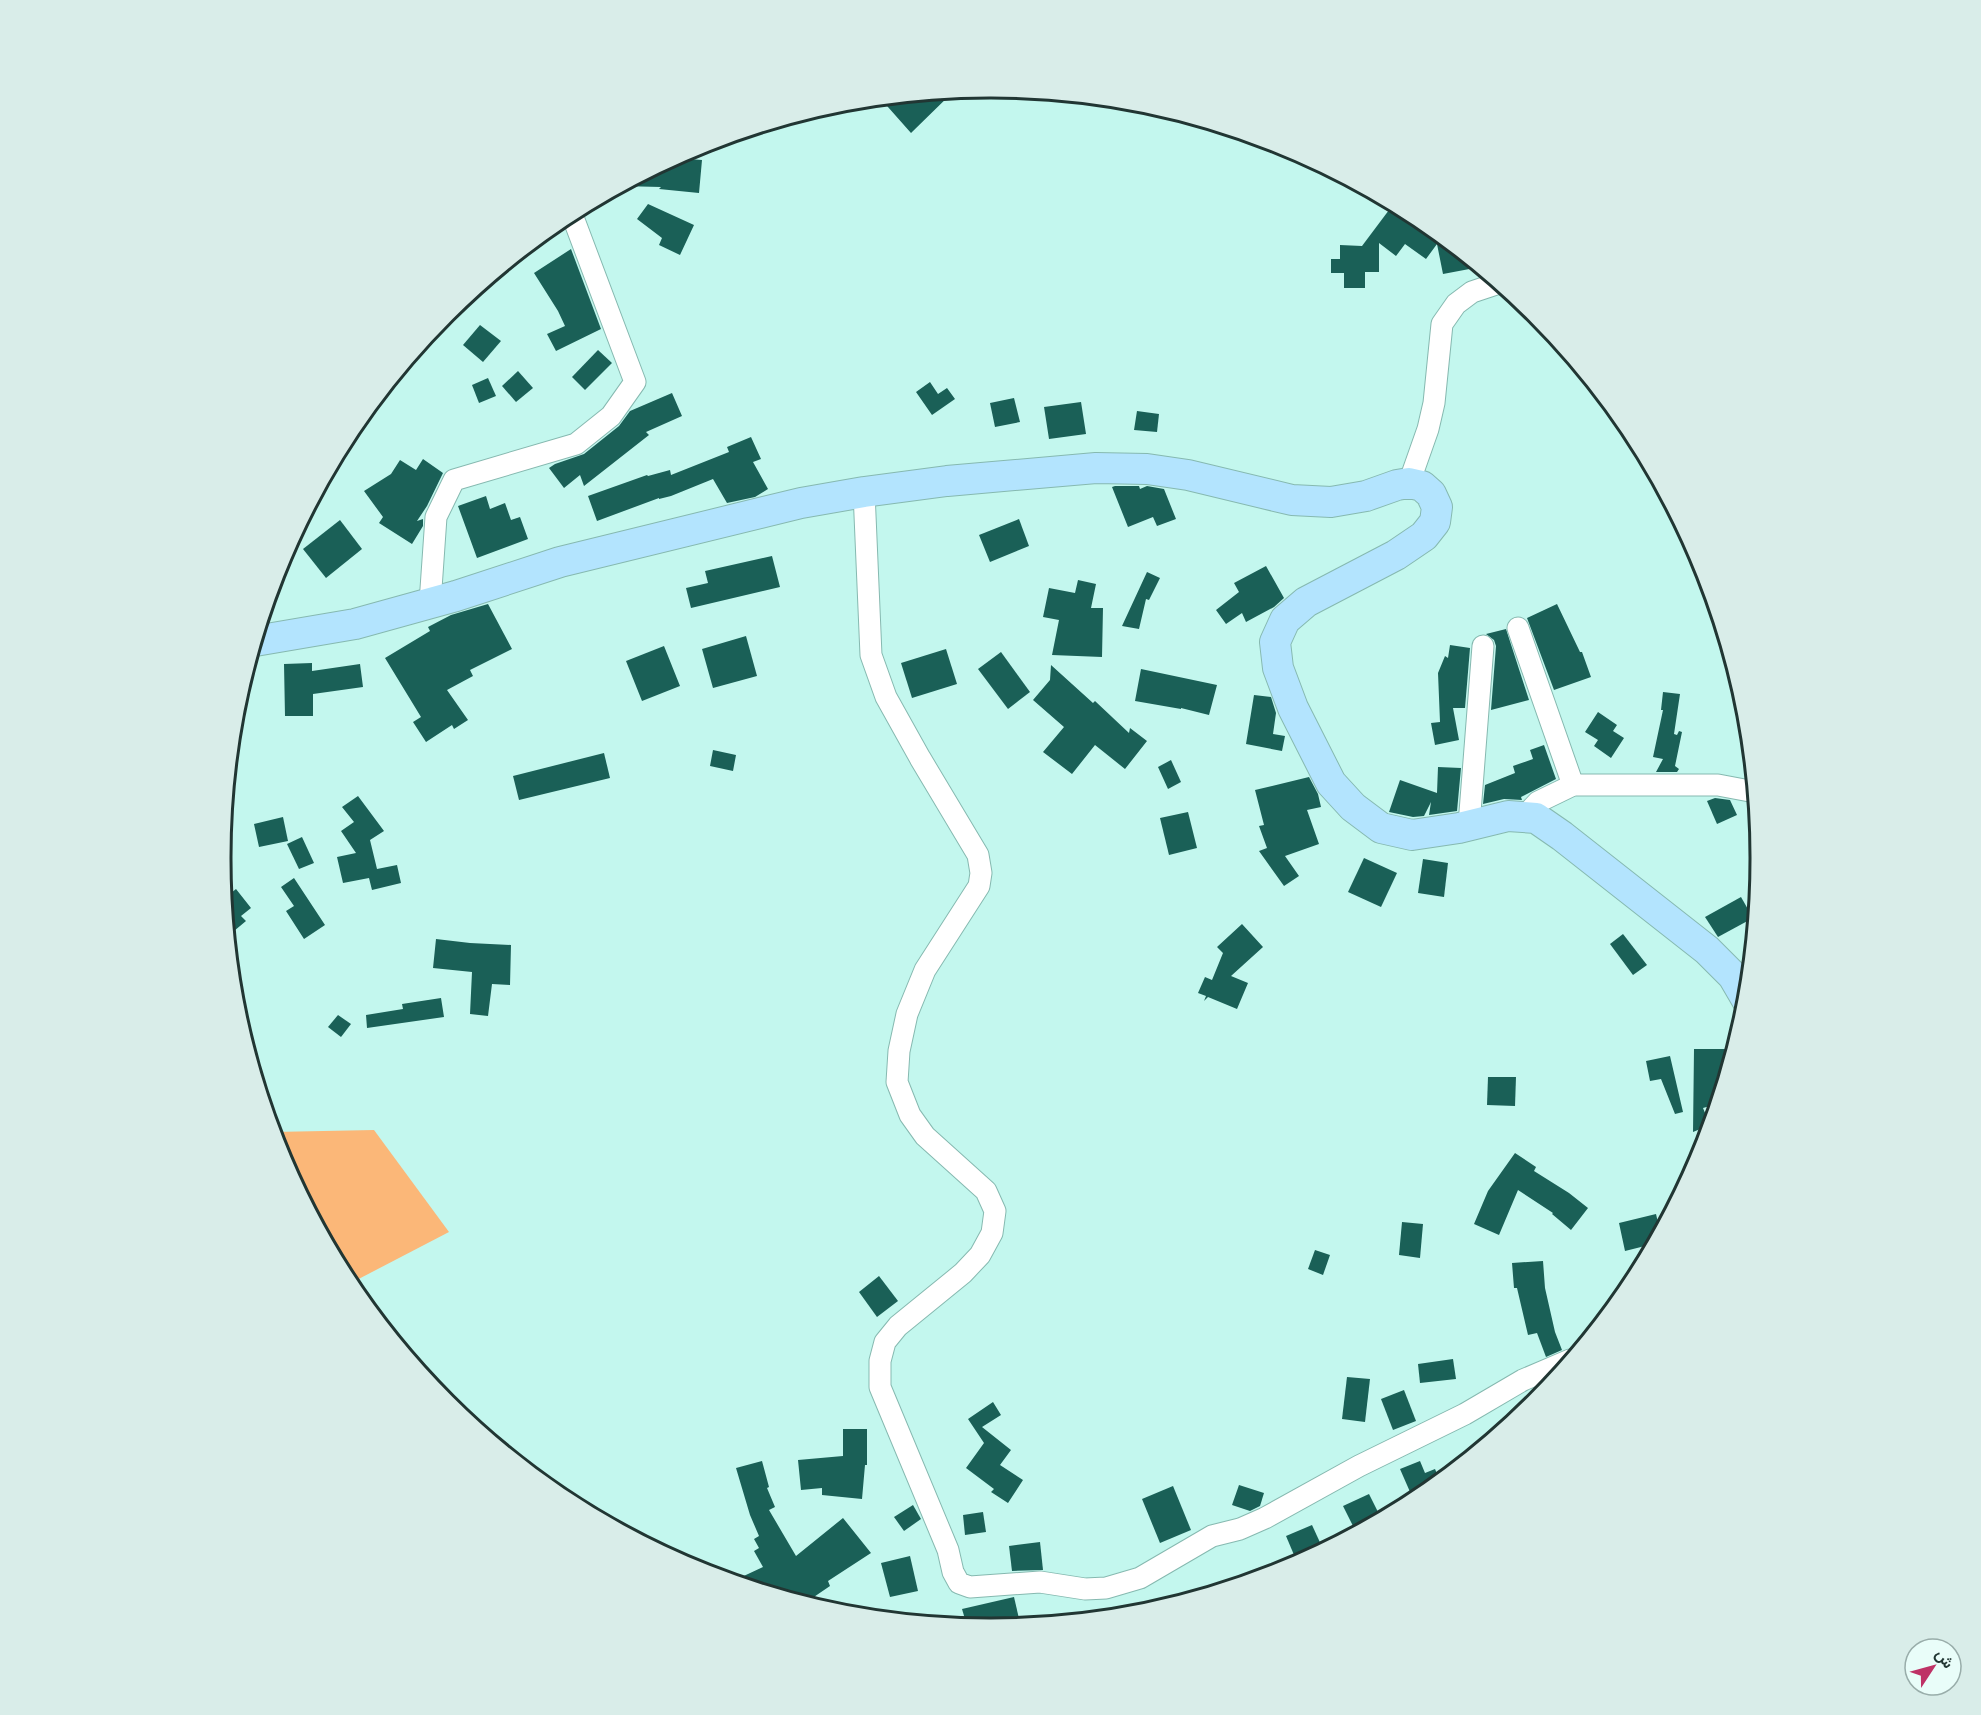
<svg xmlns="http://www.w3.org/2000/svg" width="1981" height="1715" viewBox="0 0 1981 1715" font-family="Cabin,Vazirmatn,sans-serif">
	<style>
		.green { fill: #fbb778 }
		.building { fill: #1a6057 }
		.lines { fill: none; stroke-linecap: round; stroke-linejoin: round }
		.street-casing { stroke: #86b9b0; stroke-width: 23 }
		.secondary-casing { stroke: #86b9b0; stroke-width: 32 }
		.street { stroke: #fff; stroke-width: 21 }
		.secondary { stroke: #b3e4fe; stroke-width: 30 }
		.rim { fill: none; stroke: #213633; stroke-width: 3 }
	</style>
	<rect width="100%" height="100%" fill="#c3f7ee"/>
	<path class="green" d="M374 1130 449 1232 349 1284 279 1152 273 1132Z"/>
	<g class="building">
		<path d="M955 90 911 133 880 98 934 93Z"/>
		<path d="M676 158 702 160 699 193 659 189 661 187 620 186 655 167 675 168Z"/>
		<path d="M648 204 694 225 680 255 659 245 662 238 637 219Z"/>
		<path d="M1392 206 1437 241 1435 230 1480 267 1443 274 1437 244 1426 259 1405 244 1396 256 1379 243V272H1365V288H1344V273H1331V259H1340V245L1362 246Z"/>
		<path d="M571 249 601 329 556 351 547 334 565 326 558 311 534 273Z"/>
		<path d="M480 325 501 341 483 362 463 345Z"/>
		<path d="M598 350 612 363 585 390 572 377Z"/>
		<path d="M518 371 533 388 516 402 502 386Z"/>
		<path d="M488 378 496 396 479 403 472 385Z"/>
		<path d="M930 382 938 394 947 388 955 399 932 415 916 392Z"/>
		<path d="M672 393 682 416 646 432 649 435 584 486 580 475 564 488 549 468 555 464 584 454 619 426 630 411Z"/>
		<path d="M1014 398 1020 422 995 427 990 403Z"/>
		<path d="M1081 402 1086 434 1049 439 1044 407Z"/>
		<path d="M1137 411 1159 414 1157 432 1134 430Z"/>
		<path d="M751 437 761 459 753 462 768 489 755 497 727 503 713 479 671 496 659 499V498L597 521 588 496 647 475 648 476 670 470 671 475 729 452 727 447Z"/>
		<path d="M423 459 443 473 427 506 417 521 423 519V526L412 544 379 523 383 517 364 491 391 474 400 460 416 470Z"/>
		<path d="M1115 486H1139L1140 489 1147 486 1164 489 1176 519 1157 526 1153 517 1128 527 1112 487Z"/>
		<path d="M486 496 490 509 505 503 511 520 520 517 528 539 477 558 458 506Z"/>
		<path d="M1019 519 1029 546 990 562 979 535Z"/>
		<path d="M340 520 362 549 326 578 303 549Z"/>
		<path d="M772 556 780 587 691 608 686 588 708 583 705 571Z"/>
		<path d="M1266 566 1284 598 1274 607 1246 622 1242 613 1226 624 1216 610 1239 592 1234 583Z"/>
		<path d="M1147 572 1160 578 1149 600 1146 599 1139 629 1122 626Z"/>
		<path d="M1078 580 1096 584 1091 608H1103L1102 657 1052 655 1059 620 1043 617 1049 588 1075 593Z"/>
		<path d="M488 604 512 649 470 670 473 676 447 690 468 720 454 729 452 725 426 742 413 722 421 717 385 658 430 631 428 627 451 615Z"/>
		<path d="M1557 604 1580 652H1582L1591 677 1554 690 1527 618Z"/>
		<path d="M1506 629 1529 700 1491 710 1496 646 1494 640 1486 634Z"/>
		<path d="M746 636 757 676 713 688 702 649Z"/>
		<path d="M1450 645 1470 648 1465 708H1453L1459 740 1435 745 1431 723 1440 722 1438 673 1445 656 1448 658Z"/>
		<path d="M664 646 680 686 642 701 626 661Z"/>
		<path d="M946 649 957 684 912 698 901 663Z"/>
		<path d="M1001 652 1030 692 1008 709 978 669Z"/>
		<path d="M312 663V671L360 664 363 687 313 694V716H285L284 664Z"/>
		<path d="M1051 665 1093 703 1095 701 1129 733 1130 728 1147 741 1125 769 1095 745 1072 774 1043 752 1064 727 1033 700 1050 680Z"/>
		<path d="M1141 669 1217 685 1209 715 1181 708V709L1135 701Z"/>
		<path d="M1663 692 1680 694 1674 734 1677 735 1679 731 1682 732 1675 766 1679 769 1677 772H1656L1663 759 1653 757 1663 710H1661Z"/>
		<path d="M1254 695 1271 697 1276 713 1273 734 1285 736 1282 751 1246 744Z"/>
		<path d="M1598 712 1617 725 1613 731 1624 738 1611 758 1594 746 1598 740 1585 732Z"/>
		<path d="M1544 745 1556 779 1521 797 1522 800 1504 799 1483 804 1485 785 1515 773 1513 766 1533 759 1530 750Z"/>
		<path d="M713 750 736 755 733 771 710 766Z"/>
		<path d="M604 753 610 778 519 800 513 776Z"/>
		<path d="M1171 760 1181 782 1168 789 1158 767Z"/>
		<path d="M1438 767 1461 768 1457 811 1429 815 1431 802 1424 816 1413 817 1389 812 1400 780 1437 793Z"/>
		<path d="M1309 777 1318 794 1321 807 1307 810 1319 844 1285 856 1299 876 1284 886 1259 851 1267 848 1259 826 1264 825 1255 790Z"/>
		<path d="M358 796 384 831 370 840 377 869 397 865 401 883 372 890 369 878 343 883 337 857 356 853 341 831 354 822 342 807Z"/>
		<path d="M1715 798 1730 800 1737 815 1717 824 1707 801Z"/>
		<path d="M1188 812 1197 848 1169 855 1160 818Z"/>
		<path d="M283 817 288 841 259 847 254 824Z"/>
		<path d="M302 837 314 863 299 869 287 844Z"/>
		<path d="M1364 858 1397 873 1381 907 1348 892Z"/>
		<path d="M1423 859 1448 863 1444 897 1418 893Z"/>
		<path d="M294 878 325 925 304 939 286 911 294 906 281 887Z"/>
		<path d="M236 889 251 908 241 916 246 921 228 936 224 894 226 897Z"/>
		<path d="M1741 897 1753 918 1718 937 1705 917Z"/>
		<path d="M1242 924 1263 947 1231 976 1248 983 1237 1009 1208 997 1204 1001 1206 996 1198 993 1205 977 1212 980 1223 953 1217 947Z"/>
		<path d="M1623 934 1647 965 1633 975 1610 944Z"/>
		<path d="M436 939 470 943 511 945 510 985 492 984 488 1016 470 1014 472 972 433 968Z"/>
		<path d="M441 998 444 1017 367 1028 366 1015 403 1009 402 1004Z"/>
		<path d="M338 1015 351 1024 341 1037 328 1027Z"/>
		<path d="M1694 1049H1730V1060L1717 1104 1703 1108 1710 1125 1693 1132Z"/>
		<path d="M1670 1056 1683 1112 1675 1114 1661 1079 1650 1081 1646 1061Z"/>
		<path d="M1488 1077H1516L1515 1106 1487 1105Z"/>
		<path d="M1515 1153 1536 1167 1534 1171 1569 1193 1588 1208 1571 1230 1552 1214 1553 1213 1518 1190 1499 1235 1474 1224 1488 1191Z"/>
		<path d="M1656 1214 1660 1231 1657 1237 1648 1239 1649 1245 1625 1251 1619 1223Z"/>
		<path d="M1402 1222 1423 1224 1420 1258 1399 1255Z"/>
		<path d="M1315 1250 1330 1255 1323 1275 1308 1269Z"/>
		<path d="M1543 1261 1545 1288 1555 1332 1562 1350 1546 1357 1537 1333 1528 1335 1517 1288H1514L1512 1263Z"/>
		<path d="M879 1276 898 1301 877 1317 859 1292Z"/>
		<path d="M1453 1359 1456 1379 1420 1383 1418 1364Z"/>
		<path d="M1347 1377 1370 1379 1365 1422 1342 1419Z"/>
		<path d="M1404 1390 1416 1421 1393 1430 1381 1399Z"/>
		<path d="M993 1402 1001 1415 982 1427 1011 1450 1000 1465 1023 1480 1008 1503 991 1492 994 1489 966 1468 984 1443 968 1419Z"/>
		<path d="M843 1429H867V1465H865L862 1499 822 1495V1488L801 1490 798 1460 843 1456Z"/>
		<path d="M762 1461 769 1487 767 1488 775 1507 769 1510 796 1556 843 1518 871 1553 828 1581 830 1586 805 1603 733 1581 763 1567 754 1551 759 1548 754 1539 759 1536 750 1515 736 1468Z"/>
		<path d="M1420 1461 1425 1473 1435 1469 1440 1481 1414 1501 1400 1469Z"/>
		<path d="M1239 1485 1264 1493 1260 1506 1250 1511 1232 1505Z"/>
		<path d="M1173 1486 1191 1530 1160 1543 1142 1499Z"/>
		<path d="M1369 1494 1381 1518 1356 1532 1343 1506Z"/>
		<path d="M913 1505 921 1519 904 1531 894 1517Z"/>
		<path d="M983 1512 986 1532 965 1535 963 1515Z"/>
		<path d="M1312 1525 1323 1549 1297 1562 1286 1536Z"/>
		<path d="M1040 1542 1043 1570 1012 1571 1009 1546Z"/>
		<path d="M910 1556 918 1591 890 1597 881 1563Z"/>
		<path d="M1014 1597 1020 1623 990 1628 967 1626 962 1609Z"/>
	</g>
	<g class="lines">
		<defs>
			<g id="street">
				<path d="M1409 483 1428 429 1434 403 1442 324 1456 304 1472 292 1499 283"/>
				<path d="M864 492 871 655 886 697 920 758 978 855 981 873 979 886 925 970 907 1014 899 1051 897 1082 910 1115 925 1136 986 1191 995 1211 992 1233 980 1255 963 1273 898 1326 885 1342 880 1361V1387L948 1550 953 1572 959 1583 970 1587 1040 1582 1085 1589 1106 1588 1140 1578 1212 1536 1240 1529 1265 1518 1359 1466 1465 1414 1523 1380 1570 1360"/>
				<path d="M430 603 436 517 454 480 576 444 611 416 635 382 571 212"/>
				<path d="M1518 628 1573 785"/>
				<path d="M1524 817 1538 802 1573 785H1718L1755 792"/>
				<path d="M1469 825 1483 646"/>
			</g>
			<path id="secondary" d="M255 641 355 624 456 596 560 562 801 503 864 492 947 481 1096 468 1147 469 1188 475 1292 500 1331 502 1366 496 1397 485 1409 483 1422 486 1431 494 1437 507 1435 522 1424 536 1396 555 1306 602 1285 620 1275 642 1278 668 1293 708 1331 783 1353 807 1381 828 1412 835 1459 828 1508 816 1536 818 1562 836 1707 950 1733 976 1747 1000"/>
		</defs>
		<use href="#street" class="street-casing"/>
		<use href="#secondary" class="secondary-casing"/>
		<use href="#street" class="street"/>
		<use href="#secondary" class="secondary"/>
	</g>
	<path d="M0 0H1981V1715H0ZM990 98H991A759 759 0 0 1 1750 857V859A759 759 0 0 1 991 1618H990A759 759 0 0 1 231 859V857A759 759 0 0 1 990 98Z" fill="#d9ede9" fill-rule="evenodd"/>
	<path class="rim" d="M990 98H991A759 759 0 0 1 1750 857V859A759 759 0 0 1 991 1618H990A759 759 0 0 1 231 859V857A759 759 0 0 1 990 98Z"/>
	<g transform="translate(1933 1667) rotate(54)"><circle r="28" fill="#e9fdf9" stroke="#99adaa" stroke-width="1.5"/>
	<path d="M0-4.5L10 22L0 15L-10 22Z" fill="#be3266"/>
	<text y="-9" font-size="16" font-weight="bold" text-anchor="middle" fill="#213633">ش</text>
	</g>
</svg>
